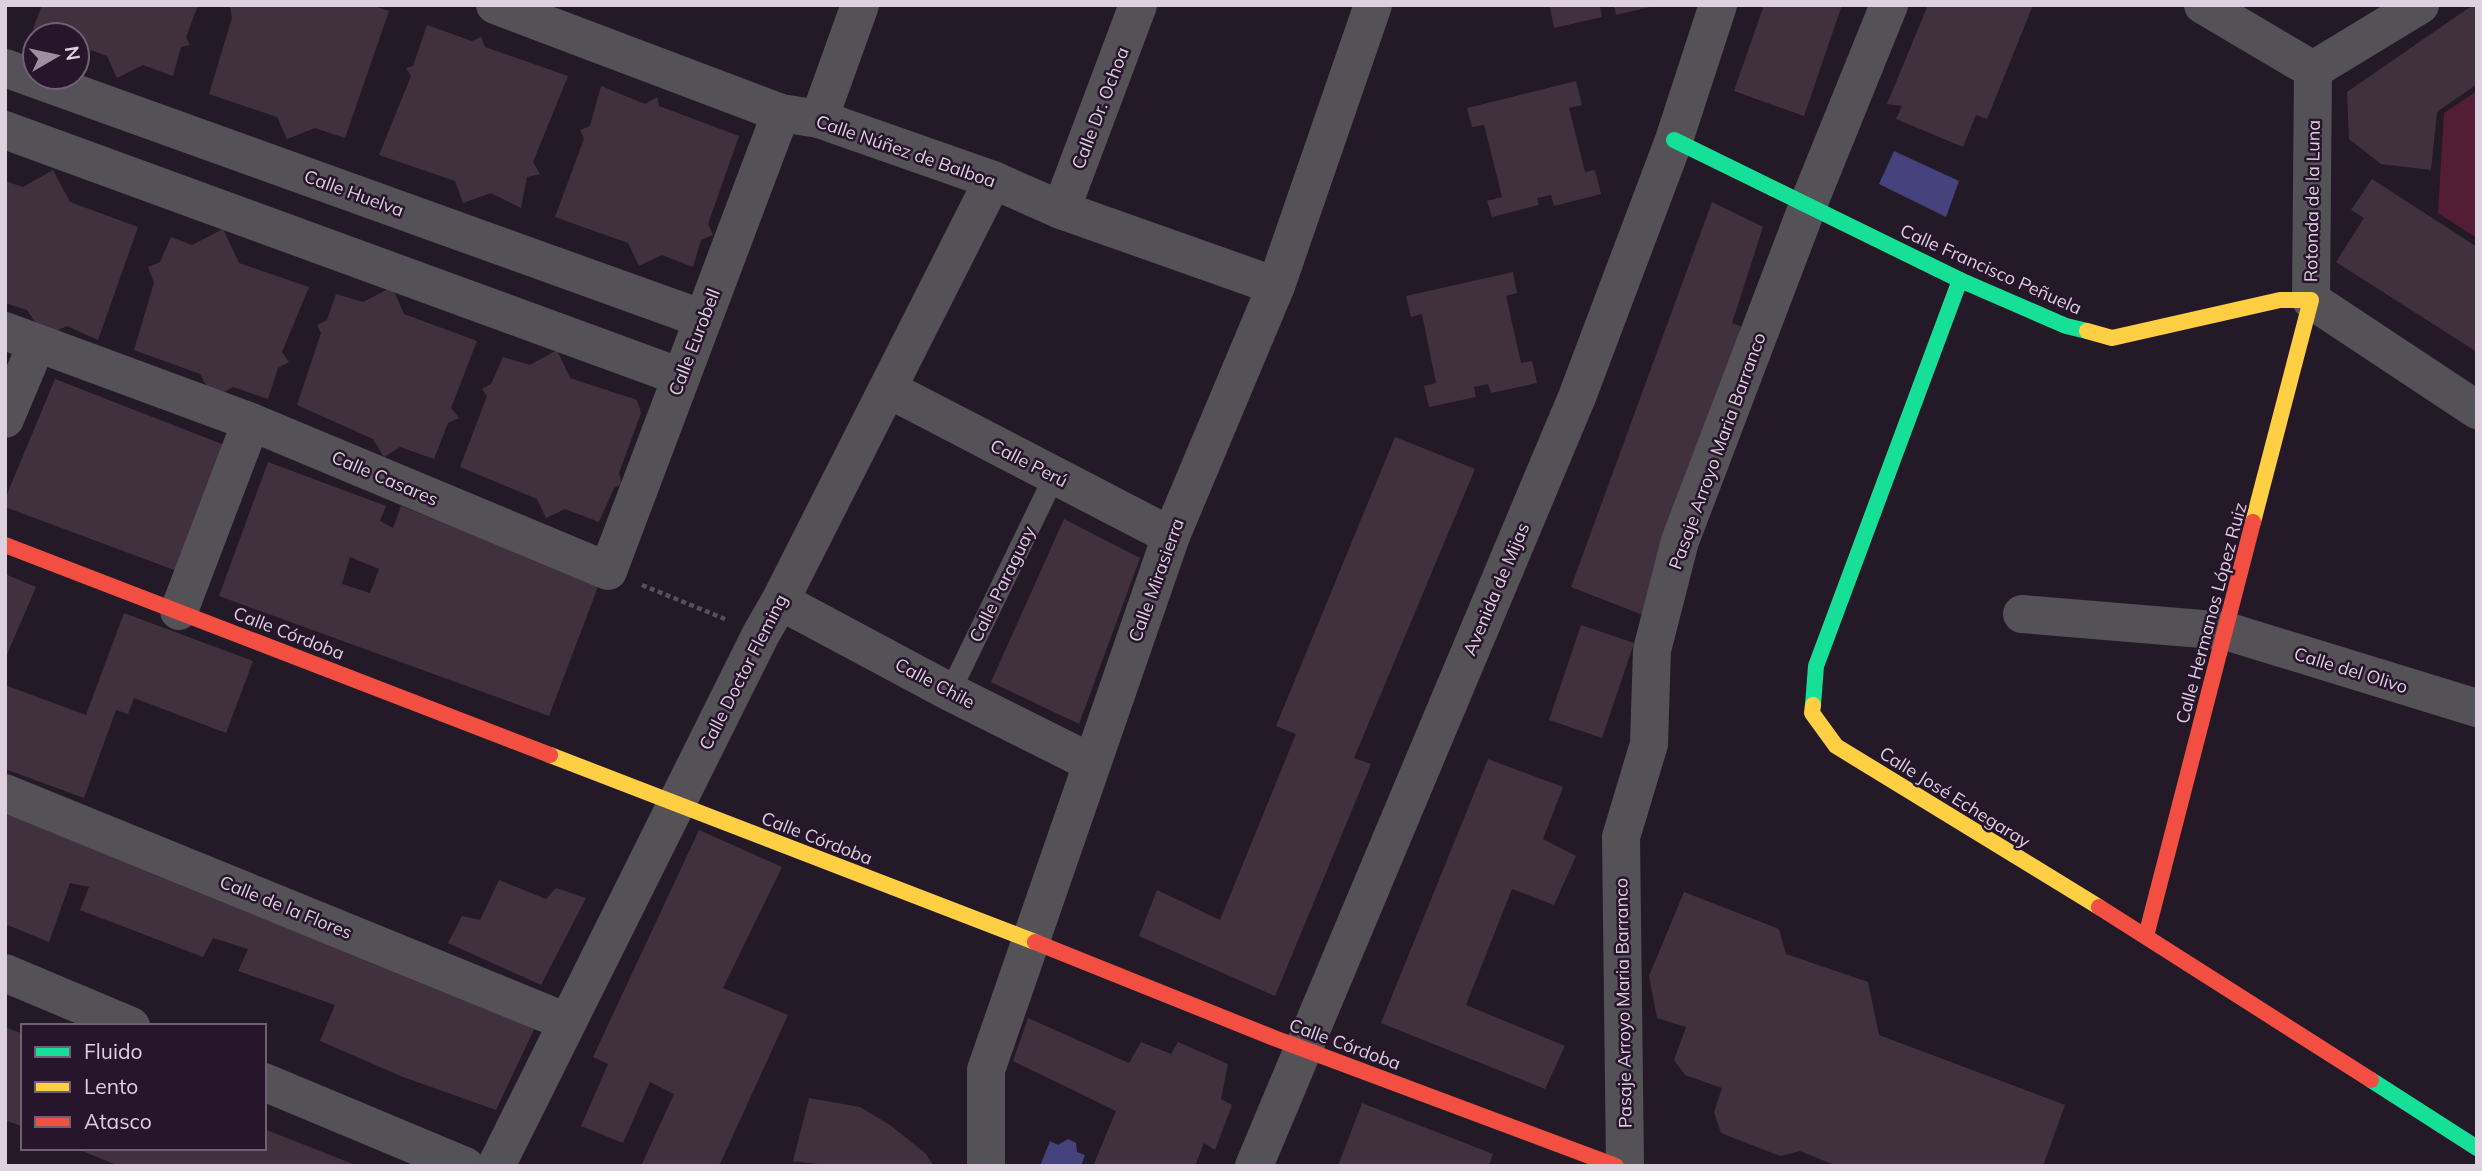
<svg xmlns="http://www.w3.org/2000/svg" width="2482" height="1171" viewBox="0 0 2482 1171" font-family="Mulish,sans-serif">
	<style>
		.green { fill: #541d36 }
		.water { fill: #46427d }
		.building { fill: #41313f; fill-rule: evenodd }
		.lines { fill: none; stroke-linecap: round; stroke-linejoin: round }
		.path { stroke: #555157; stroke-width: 4.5; stroke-dasharray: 5 3.5; stroke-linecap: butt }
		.lane { stroke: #545157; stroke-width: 21 }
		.street { stroke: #545157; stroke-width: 38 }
		.fast { stroke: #16e098; stroke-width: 16 }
		.slow { stroke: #ffcf43; stroke-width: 16 }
		.jam { stroke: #f24e42; stroke-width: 16 }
		.labels { text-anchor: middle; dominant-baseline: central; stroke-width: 5; stroke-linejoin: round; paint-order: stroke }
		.street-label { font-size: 18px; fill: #ddd0df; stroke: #27152c }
	</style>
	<rect width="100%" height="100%" fill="#241a27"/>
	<path class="green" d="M2477 91V238L2438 213 2444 113Z"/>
	<g class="water">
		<path d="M1894 151 1959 181 1946 217 1879 184Z"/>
		<path d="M1068 1139 1076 1143 1077 1152 1085 1155 1081 1166H1040L1050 1141 1058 1145Z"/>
	</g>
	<g class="building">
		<path d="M42 5H198L186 37 190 45 181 47 173 76 143 65 117 78 107 56 77 45V35H49L33 29Z"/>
		<path d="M236 5H370L389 11 345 138 315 128 287 139 277 117 209 94 232 18 230 6Z"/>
		<path d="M1558 5H1604L1605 7H1600L1602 17 1554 28 1550 7Z"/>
		<path d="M1614 5H1654V6L1616 15Z"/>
		<path d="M1764 5H1842L1804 116 1734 91Z"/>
		<path d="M1928 5H2033L1987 119 1976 115 1963 147 1896 119 1902 106 1887 104Z"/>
		<path d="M2473 5H2477V84L2437 112 2431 170 2381 164 2349 139 2347 92Z"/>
		<path d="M427 25 472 41 481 37 485 47 568 76 533 162 540 174 527 177 521 208 491 193 463 203 455 181 379 155 411 76 406 68 413 66Z"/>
		<path d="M1576 81 1582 105 1569 108 1585 172 1595 170 1601 194 1554 206 1551 195 1537 198 1539 205 1492 217 1487 201 1502 197 1484 125 1472 127 1467 108Z"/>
		<path d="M601 86 645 104 657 97 659 106 739 136 708 224 713 235 701 240 693 267 662 255 639 266 628 243 555 217 584 139 580 130 590 126Z"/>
		<path d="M53 170 70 202 138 227 98 340 67 326 45 336 27 310 5 303V181L23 187Z"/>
		<path d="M2372 179 2477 247V352L2336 262 2364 218 2351 210Z"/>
		<path d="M1712 202 1763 227 1732 323 1748 329 1643 615 1571 587Z"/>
		<path d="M223 229 239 263 309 287 282 352 289 362 278 368 268 399 233 387 213 398 200 374 134 350 154 283 148 267 160 262 171 237 192 245Z"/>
		<path d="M1513 272 1517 293 1506 296 1521 363 1532 361 1537 383 1491 393 1488 384 1474 387 1476 397 1429 407 1424 386 1436 383 1422 314 1411 317 1406 296Z"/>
		<path d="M392 287 404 314 477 341 451 408 459 418 448 423 434 459 400 447 384 457 373 439 297 405 321 333 317 325 327 320 336 294 363 302Z"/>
		<path d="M557 350 570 378 637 400 641 413 619 473 622 484 614 488 599 522 565 509 546 518 537 499 460 467 487 396 482 389 491 384 503 357 530 365Z"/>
		<path d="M55 379 232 448 185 574 5 507V499Z"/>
		<path d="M1395 437 1475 469 1354 758 1371 764 1275 996 1139 936 1157 890 1220 920 1296 734 1276 726Z"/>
		<path d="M268 462 386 506 380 521 393 528 401 506 599 584 549 716 219 596ZM350 557 379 569 370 593 342 584Z"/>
		<path d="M1064 519 1140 558 1079 724 991 682Z"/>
		<path d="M5 574 36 587 5 659Z"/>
		<path d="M124 613 253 661 226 733 134 698 128 714 116 710 84 798 5 769V685L86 715Z"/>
		<path d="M1581 625 1634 643 1602 738 1549 720Z"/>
		<path d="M1488 759 1563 787 1543 839 1576 856 1554 905 1512 889 1466 1005 1565 1046 1545 1089 1381 1023Z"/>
		<path d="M5 812 537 1023 496 1110 403 1077 320 1041 335 1005 238 971 248 949 213 938 203 957 80 910 89 887 70 883 49 942 5 924Z"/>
		<path d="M699 830 782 867 723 988 788 1015 719 1166H641L674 1094 650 1082 623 1143 581 1126 608 1064 593 1057Z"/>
		<path d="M499 880 546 899 556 888 586 898 541 985 448 943 462 916 480 920Z"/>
		<path d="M1684 892 1779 929 1786 954 1868 982 1879 1035 2065 1105 2043 1166H1837L1800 1151 1780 1156 1721 1133 1714 1112 1722 1088 1685 1075 1674 1060 1686 1027 1657 1018 1649 976Z"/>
		<path d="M1028 1018 1129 1063 1141 1042 1171 1054 1178 1042 1228 1064 1221 1099 1232 1105 1215 1150 1204 1143 1195 1166H1093L1116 1111 1013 1061Z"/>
		<path d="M5 1027 23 1034V1127L5 1120Z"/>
		<path d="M809 1098 860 1107 890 1125 925 1153 934 1166H833L793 1161Z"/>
		<path d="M1362 1103 1493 1154 1489 1166H1338Z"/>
		<path d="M264 1129 358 1166H119L75 1148H264Z"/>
	</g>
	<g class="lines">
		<path class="path" d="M642 585 725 619"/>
		<path class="lane" d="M950 692 1054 477"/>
		<g class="street">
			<path d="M495 5 781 113 819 119 993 180 1061 210 1276 286"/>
			<path d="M2203 5 2313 70"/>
			<path d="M5 68 703 319"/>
			<path d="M2313 70 2311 300 2477 410"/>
			<path d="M2313 70 2420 5"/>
			<path d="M819 119 860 5"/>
			<path d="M5 130 681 377"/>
			<path d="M1061 210 1138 5"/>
			<path d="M5 331 251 422 608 571 781 113"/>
			<path d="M888 389 1171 536"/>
			<path d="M5 419 37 343"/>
			<path d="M780 601 950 692 1092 763"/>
			<path d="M179 611 251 422"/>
			<path d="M2022 614 2226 631 2477 708"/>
			<path d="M5 793 567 1022"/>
			<path d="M5 973 131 1026"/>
			<path d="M264 1082 465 1166"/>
			<path d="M496 1166 761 634 780 601 993 180"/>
			<path d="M986 1166V1070L1171 536 1276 286 1373 5"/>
			<path d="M1254 1166 1577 397 1674 140 1718 5"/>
			<path d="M1625 1166 1621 837 1649 744 1652 650 1680 541 1808 205 1889 5"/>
		</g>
		<g class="fast">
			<path d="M1674 140 1960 280 2066 326 2087 331"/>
			<path d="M1813 705 1816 666 1960 280"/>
			<path d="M2371 1080 2477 1148"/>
		</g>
		<g class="slow">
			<path d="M2087 331 2112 338 2280 300H2311L2253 522"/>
			<path d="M1813 705 1812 713 1836 746 2099 907"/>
			<path d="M550 755 1035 942"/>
		</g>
		<g class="jam">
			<path d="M5 545 550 755"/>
			<path d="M2099 907 2371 1080"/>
			<path d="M2146 936 2253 522"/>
			<path d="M1035 942 1274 1038 1616 1166"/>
		</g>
	</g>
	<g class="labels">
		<g class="street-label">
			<text transform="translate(1100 108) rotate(-69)">Calle Dr. Ochoa</text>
			<text transform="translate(906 151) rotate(19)">Calle Núñez de Balboa</text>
			<text transform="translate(354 193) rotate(20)">Calle Huelva</text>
			<text transform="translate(2312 201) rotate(-89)">Rotonda de la Luna</text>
			<text transform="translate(1991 269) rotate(24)">Calle Francisco Peñuela</text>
			<text transform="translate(694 342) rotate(-69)">Calle Eurobell</text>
			<text transform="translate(1717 451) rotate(-70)">Pasaje Arroyo Maria Barranco</text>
			<text transform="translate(1029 463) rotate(27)">Calle Perú</text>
			<text transform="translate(385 478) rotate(23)">Calle Casares</text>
			<text transform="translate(1156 580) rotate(-70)">Calle Mirasierra</text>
			<text transform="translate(1002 584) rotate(-64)">Calle Paraguay</text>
			<text transform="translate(1496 589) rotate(-67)">Avenida de Mijas</text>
			<text transform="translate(2211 613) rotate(-75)">Calle Hermanos López Ruiz</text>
			<text transform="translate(289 633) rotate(21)">Calle Córdoba</text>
			<text transform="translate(2351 670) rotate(17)">Calle del Olivo</text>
			<text transform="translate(743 672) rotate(-63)">Calle Doctor Fleming</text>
			<text transform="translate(935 683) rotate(28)">Calle Chile</text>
			<text transform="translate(1955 797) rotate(32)">Calle José Echegaray</text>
			<text transform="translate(817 838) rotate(21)">Calle Córdoba</text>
			<text transform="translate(286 907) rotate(22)">Calle de la Flores</text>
			<text transform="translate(1623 1003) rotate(-91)">Pasaje Arroyo Maria Barranco</text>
			<text transform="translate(1345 1044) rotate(20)">Calle Córdoba</text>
		</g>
	</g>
	<rect width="2482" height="1171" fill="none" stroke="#ddd0df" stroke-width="14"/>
	<rect x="21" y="1024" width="245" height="126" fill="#27152c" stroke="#706074" stroke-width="2"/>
	<rect x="35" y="1047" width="35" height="10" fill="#16e098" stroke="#706074" stroke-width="2"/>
	<text x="84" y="1059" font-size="21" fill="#ddd0df">Fluido</text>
	<rect x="35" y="1082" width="35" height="10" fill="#ffcf43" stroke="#706074" stroke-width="2"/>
	<text x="84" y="1094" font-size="21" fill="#ddd0df">Lento</text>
	<rect x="35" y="1117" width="35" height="10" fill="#f24e42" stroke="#706074" stroke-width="2"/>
	<text x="84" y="1129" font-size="21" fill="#ddd0df">Atasco</text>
	<g transform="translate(56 56) rotate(81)"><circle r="33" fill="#27152c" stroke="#706074" stroke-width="2"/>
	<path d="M0-5L12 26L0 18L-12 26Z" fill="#9c909f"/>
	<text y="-10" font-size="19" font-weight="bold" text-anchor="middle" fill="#ddd0df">N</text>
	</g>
</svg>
